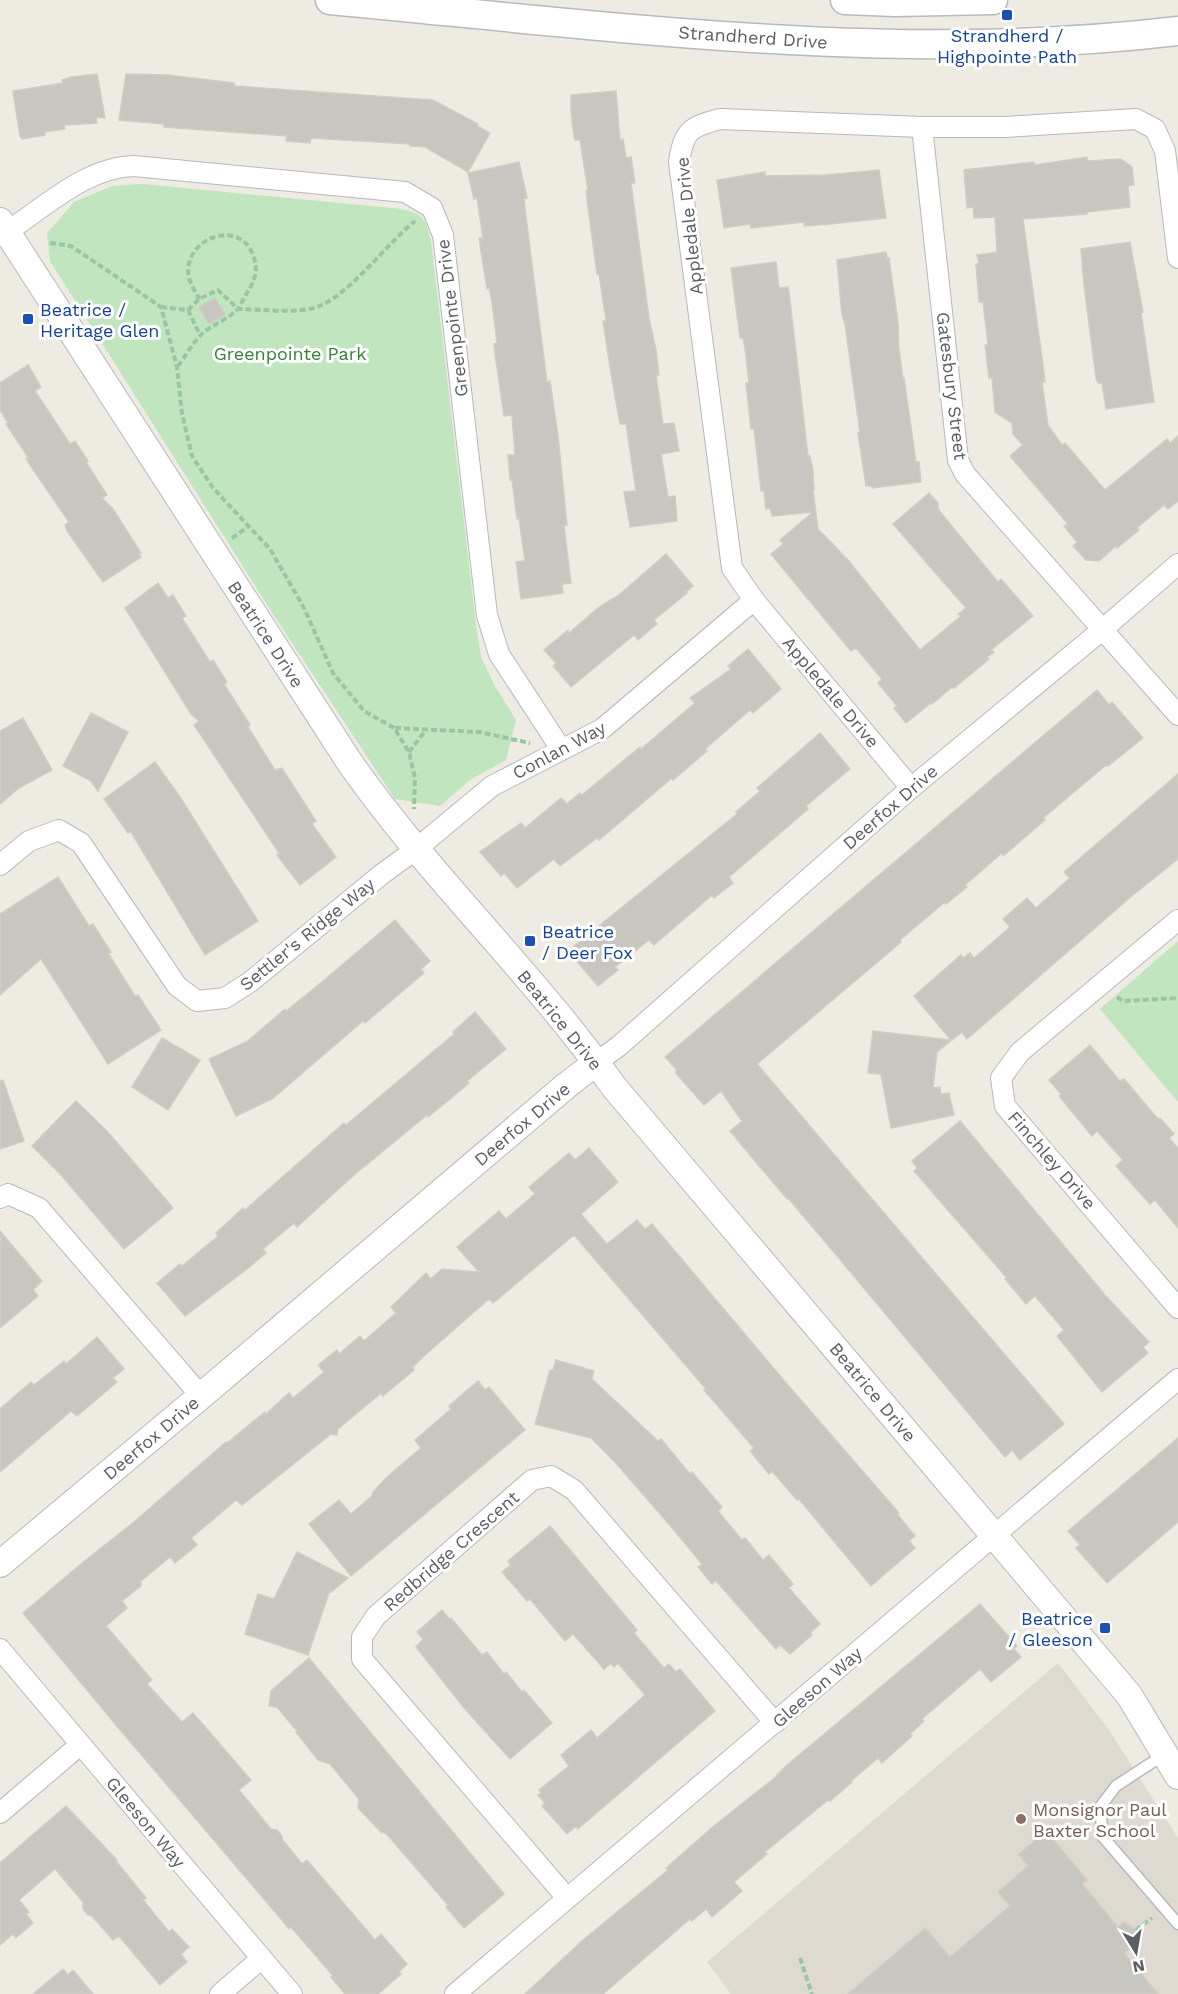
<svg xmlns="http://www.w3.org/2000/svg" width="1178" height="1994" viewBox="0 0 1178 1994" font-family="'Work Sans',sans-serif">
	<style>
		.education { fill: #dedad1 }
		.green { fill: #c0e5bf }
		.building { fill: #c8c6c0; stroke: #d2cdc1; stroke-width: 1.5 }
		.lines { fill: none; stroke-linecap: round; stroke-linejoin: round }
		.service-casing { stroke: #b5b9bd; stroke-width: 13 }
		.minor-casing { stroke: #b5b9bd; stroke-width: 22 }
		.tertiary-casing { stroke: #b5b9bd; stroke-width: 28 }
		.secondary-casing { stroke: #b6babf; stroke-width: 31 }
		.path { stroke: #99c6a4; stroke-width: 4; stroke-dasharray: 6 3; stroke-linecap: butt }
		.service { stroke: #fff; stroke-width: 10 }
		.minor { stroke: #fff; stroke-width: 20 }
		.tertiary { stroke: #fff; stroke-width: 26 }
		.secondary { stroke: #fff; stroke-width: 28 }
		.transit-dot { fill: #1a4fb4; stroke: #fff; stroke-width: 2 }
		.education-dot { fill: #8d6e63; stroke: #fff; stroke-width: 2 }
		.labels { text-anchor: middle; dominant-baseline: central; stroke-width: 6; stroke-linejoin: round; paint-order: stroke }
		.transit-label { font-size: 18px; fill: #164399; stroke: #fff; text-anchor: start }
		.street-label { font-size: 18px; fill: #5b5f64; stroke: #fff }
		.park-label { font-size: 18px; fill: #348136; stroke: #fff }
		.education-label { font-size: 18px; fill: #785e54; stroke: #fff; text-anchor: start }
	</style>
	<rect width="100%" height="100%" fill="#eeebe3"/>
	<path class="education" d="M1058 1663 1109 1730 1178 1838V1994H731L707 1962Z"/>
	<g class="green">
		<path d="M143 184 402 209C424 214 426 220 431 241L476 625 481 657 495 686 516 720 506 760 470 780 440 806 395 799 273 614 50 261 47 233 74 202 112 186Z"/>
		<path d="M1178 941V1102L1100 1009Z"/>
	</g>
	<g class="building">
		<path d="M97 74 105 118 96 117 97 123 64 125 65 129 45 132V135L22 139 20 136 13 91 63 83 62 80 71 77Z"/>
		<path d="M126 74 168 75 234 83V86L433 100 478 124 477 126 490 133 468 172 425 147 410 146V144L311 138 310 143 286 141 287 136 191 129 164 127V124L119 120Z"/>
		<path d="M616 91 620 140 623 139 626 158 631 157 635 183H631L649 318 656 350 659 375H656L663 424 674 423 679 451 661 454 668 497 675 496 677 521 630 527 624 492 636 491 626 424H620L611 374 603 321H606L599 274H597L588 207 586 191H588L580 140H575L573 131 571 110V95Z"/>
		<path d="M1087 157V161L1121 159 1132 167 1134 185 1128 186 1130 207 1087 212V214L1023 219 1043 365 1045 382H1042L1048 425 1062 445 1065 443 1105 490 1167 439 1170 443 1178 436V501L1168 509 1164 505 1137 528 1139 530 1117 548 1116 546 1099 561 1086 560 1073 546 1077 542 1064 526 1068 524 1010 456 1023 445 1013 434 1012 423 995 412 992 377 989 378 985 345H988L983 302H979L976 264H979L977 255 997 252 995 217 974 218 973 207 967 208 964 170 1034 162 1035 165Z"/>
		<path d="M519 162 527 198 524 199 528 233 547 382 550 381 558 436 567 525 564 526 571 583 562 584 563 593 521 599 516 562 525 561 519 519H517L512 480H510L508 455H515L512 415 504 416 495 354 494 344 497 343 492 302 489 288 487 289 479 238H483L477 198 474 199 468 173Z"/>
		<path d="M879 170 886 218 830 224 804 226V222L751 228 750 224 724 228 717 180 765 172V176L825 175Z"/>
		<path d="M1130 242 1143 312H1141L1154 402 1106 409 1102 383H1098L1096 378 1084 285 1081 249Z"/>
		<path d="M886 252 887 258H889L898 323 899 342H898L903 378H904L916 462H919L921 482 872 488V486H866L858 433H860L845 324 842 315 837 260Z"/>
		<path d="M776 262 779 288 788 287 789 292 808 456H810L813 471 814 490H813L818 529 848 560 920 650 961 616 958 614 966 608 893 524 929 493 938 503V509L955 530 998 582 1001 579 1033 616 991 650 994 652 987 657 989 659 954 688 952 687 932 704 931 703 906 723 894 708 897 706 878 683 882 679 856 648 851 651 771 554 783 544 780 540 813 512 772 516 770 508 766 509 764 491H761L754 428 751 429 746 383H749L745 348 743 338H740L731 268Z"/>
		<path d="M215 298 225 315 209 324 199 307Z"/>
		<path d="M28 365 41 387 35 391 70 444 75 441 88 461 86 462 107 495 102 498 113 509 141 553 139 554 141 557 103 582 67 531 65 525 69 522 30 465 26 458 28 457 6 424 8 423 0 410V383Z"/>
		<path d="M666 554 693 586 686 592 687 593 654 620 657 624 638 640 634 635 571 687 553 666 556 663 544 650 568 630V634L599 607 619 595Z"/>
		<path d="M158 583 168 598 173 595 186 616 182 618 210 662 213 660 227 682 224 684 250 725 248 727 275 770 282 768 316 821 312 824 336 857 300 885 277 855 279 853 194 725 199 721 191 714 125 608Z"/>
		<path d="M748 649 781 689 753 713 750 710 705 749 707 751 673 780 672 778 599 840 597 838 560 866 554 859 517 888 504 873 501 876 480 852 521 823 525 828 561 798 567 804 580 793 582 795 640 747 641 749 695 703 690 698 731 669 728 666Z"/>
		<path d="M1097 690 1109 705 1112 702 1143 738 1108 766H1105L1043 818 1045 820 1003 856 1002 853 965 885 967 887 946 904 945 902 900 940 901 942 757 1064 1064 1424 1020 1460 1012 1450 1005 1457 832 1250 788 1198 787 1199 730 1131 742 1121 721 1091 704 1105 675 1072 677 1070 665 1057Z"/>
		<path d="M91 713 128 732 98 791 91 781 63 766Z"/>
		<path d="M23 718 52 770 19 788 0 804V731Z"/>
		<path d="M820 733 850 769 806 806 808 809 729 877 733 883 714 898 712 895 654 945 649 940 615 967 618 970 598 986 568 951 737 814 736 812 760 791 757 788Z"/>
		<path d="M155 762 180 797 258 921 205 955 131 832 128 833 104 799Z"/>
		<path d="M1178 774V859L1133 895 967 1039 962 1032 937 1052 933 1088 940 1087 941 1094 949 1093 954 1115 891 1128 881 1074 868 1073 873 1031 951 1040 914 996 961 955 963 958 970 953 974 958 993 942 1010 927 1003 919 1027 898 1036 908 1070 878 1064 872Z"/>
		<path d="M58 877 89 926 93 924 111 952 108 953 135 996 138 995 161 1030 108 1064 41 959 0 995V914Z"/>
		<path d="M395 920 430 961 421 969 424 973 365 1023 363 1021 272 1099 236 1116 209 1059 248 1041 285 1009 286 1011 322 982Z"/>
		<path d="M475 1012 506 1049 467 1081 469 1083 450 1099 428 1117 427 1115 354 1175 297 1227 294 1223 263 1249 266 1253 247 1269 185 1316 157 1283 180 1264 182 1266 218 1236 216 1233 243 1208 245 1210 344 1123 346 1125 454 1034 453 1032Z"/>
		<path d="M162 1038 200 1060 168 1110 132 1087Z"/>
		<path d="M1090 1045 1120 1081 1124 1079 1158 1119 1160 1118 1174 1134 1169 1138 1178 1148V1228L1155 1200 1150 1204 1132 1184 1116 1166 1123 1160 1097 1131 1092 1136 1059 1096 1061 1094 1049 1080Z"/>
		<path d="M3 1080 24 1141 0 1149V1081Z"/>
		<path d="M76 1101 106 1130 173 1208 124 1249 62 1176 32 1146Z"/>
		<path d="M960 1121 1105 1295 1149 1342 1143 1347 1148 1353 1102 1392 1057 1336 1064 1330 1035 1296 1026 1304 1005 1279 1007 1278 914 1171 917 1168 912 1161Z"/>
		<path d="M589 1148 618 1182 581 1214 607 1244 637 1220 645 1229 652 1224 787 1384 899 1513 897 1514 915 1536 909 1541 915 1548 871 1586 799 1499 797 1500 772 1471 769 1474 750 1451 754 1448 704 1390 706 1389 574 1235 493 1303 489 1299 425 1355 412 1368 414 1370 383 1396 381 1393 338 1429 337 1435 331 1434 242 1505 236 1500 191 1538 197 1545 175 1563 170 1557 141 1581V1586L122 1601 127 1608 106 1626 152 1680 147 1684 182 1722 193 1713 251 1780 239 1790 271 1829 277 1830 282 1836V1839L302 1864 307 1860 375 1940 381 1934 407 1964 399 1972 401 1974 378 1994H345L331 1977 333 1976 291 1927 289 1929 281 1919 121 1731 23 1613 82 1563 134 1522 226 1442 227 1443 265 1412 266 1414 289 1393 293 1398 324 1372 318 1365 337 1350 339 1354 360 1336 364 1341 396 1313 391 1307 426 1273 431 1279 442 1269 479 1272 457 1247 499 1211 506 1219 535 1194 529 1187 569 1153 575 1160Z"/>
		<path d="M0 1231 42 1281 33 1290 38 1296 0 1328Z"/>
		<path d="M97 1337 124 1369 113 1378 117 1382 77 1416 71 1411 0 1472V1409L31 1382 34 1385 64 1361 66 1364Z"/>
		<path d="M556 1360 594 1371 592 1379 658 1441 661 1439 690 1474 692 1472 722 1507 718 1511 742 1540 745 1538 763 1560 769 1555 793 1584 789 1588 820 1624 810 1633 812 1635 790 1654 780 1645 776 1649 716 1581 712 1584 698 1567 702 1564 674 1530 614 1461 591 1438 535 1424 550 1370H553Z"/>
		<path d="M478 1381 485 1390 489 1387 525 1430 351 1576 309 1524 339 1500 351 1514 372 1496 373 1492 387 1477 421 1448 415 1440 451 1409 449 1406Z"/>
		<path d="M1178 1438V1522L1107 1583 1076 1548 1080 1545 1068 1531Z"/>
		<path d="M550 1526 637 1630 634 1633 664 1668 669 1664 676 1672 680 1669 715 1711 578 1829 576 1826 567 1834 542 1806 545 1803 538 1795 541 1793 539 1790 569 1766 561 1755 591 1730 597 1738 645 1695 618 1663 614 1667 611 1663 604 1669 573 1634 565 1641 530 1599 527 1601 502 1572 511 1565 508 1561Z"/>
		<path d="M297 1552 348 1578 331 1592 330 1590 308 1655 245 1634 258 1594 274 1599Z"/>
		<path d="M980 1604 1017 1646 1014 1649 1021 1657 991 1682 980 1669 922 1719 924 1721 910 1734 912 1736 882 1763 878 1758 851 1781 852 1782 830 1801 828 1800 765 1852 767 1854 734 1882 742 1891 712 1917 706 1909 692 1921 690 1919 603 1994H525L583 1940 668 1870 666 1868 715 1825 772 1780 787 1765Z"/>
		<path d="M442 1610 450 1620 451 1618 482 1655 487 1652 504 1674 506 1672 522 1692 524 1690 552 1723 510 1759 465 1709 416 1647 423 1639 417 1632Z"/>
		<path d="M309 1658 504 1894 464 1928 446 1907 448 1905 390 1838 384 1832 382 1833 358 1808 359 1799 330 1764 318 1760 296 1732 297 1731 277 1707 269 1706 271 1691Z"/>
		<path d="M66 1806 117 1860 116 1861 146 1898 143 1900 169 1932 172 1929 189 1947 181 1954 187 1962 160 1985 119 1936 113 1940 92 1916 88 1915 83 1909V1902L55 1869 19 1900 29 1912 26 1914 33 1923 16 1938 13 1934 0 1945V1863Z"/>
		<path d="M1046 1831 1087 1880 1082 1884 1118 1927 1124 1922 1136 1930 1140 1940 1124 1953 1158 1994H848L925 1928 950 1957 1010 1906 998 1892 1028 1866 1019 1854Z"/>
		<path d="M63 1969 68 1975 73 1970 93 1994H33Z"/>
	</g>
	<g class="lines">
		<defs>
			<path id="service" d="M1165 1754 1116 1786 1100 1807 1103 1837 1178 1924"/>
			<g id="minor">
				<path d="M922 127 958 460 965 474 1178 715"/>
				<path d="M0 236C41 211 84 167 134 166L405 192 432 208 443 235 487 615 499 654 561 749"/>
				<path d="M911 788 754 600 732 568 679 162C684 131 689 127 720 119L922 127H1005L1136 119 1155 129 1165 151 1178 258"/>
				<path d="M0 865 29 841 59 830 81 843 177 986 197 1001 225 998 250 982 382 874 415 850 492 786 602 729 754 600"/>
				<path d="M1178 920 1020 1052 1001 1078 1005 1106 1178 1308"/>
				<path d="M597 1062 619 1046 911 788 1102 630 1178 564"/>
				<path d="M0 1198 8 1194 39 1208 201 1396"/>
				<path d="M0 1649 292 1994"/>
				<path d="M0 1813 80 1745"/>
				<path d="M567 1898 362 1659V1637L376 1616 532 1480 551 1476 574 1490 775 1723"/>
				<path d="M220 1994 262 1958"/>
				<path d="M455 1994 1178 1379"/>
			</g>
			<g id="tertiary">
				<path d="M0 221 350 763C430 877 533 973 614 1087L1129 1695 1178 1776"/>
				<path d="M0 1564 201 1396 567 1085 597 1062"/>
			</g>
			<g id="secondary">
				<path d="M330 0C611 26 895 65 1178 31"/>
				<path d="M845 0 895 2 993 0"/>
			</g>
		</defs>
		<use href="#service" class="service-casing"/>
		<use href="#minor" class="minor-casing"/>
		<use href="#tertiary" class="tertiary-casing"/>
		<use href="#secondary" class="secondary-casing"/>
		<g class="path">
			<path d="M50 243 71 246 161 307 177 367 182 414 192 456 213 488 270 549 304 608 333 673 364 711 394 728 409 752 415 778 414 809"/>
			<path d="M161 307 188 310 199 299 218 290 238 309C261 309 302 315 322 305 353 290 386 245 415 221"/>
			<path d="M188 310 200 335"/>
			<path d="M178 366C185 357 191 345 200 336 210 325 227 320 237 310 240 307 242 302 244 298 253 283 260 273 253 255 239 217 181 239 189 278 191 285 196 293 199 299"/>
			<path d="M232 538 249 526"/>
			<path d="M395 728 479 732 530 743"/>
			<path d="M409 752 426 730"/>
			<path d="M1117 997 1123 1001 1178 998"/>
			<path d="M1136 1930 1152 1918"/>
			<path d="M800 1958 812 1994"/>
		</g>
		<use href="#service" class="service"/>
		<use href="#minor" class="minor"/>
		<use href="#tertiary" class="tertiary"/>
		<use href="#secondary" class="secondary"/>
	</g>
	<g class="transit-dot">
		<rect x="1001" y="9" width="12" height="12" rx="3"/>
		<rect x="22" y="313" width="12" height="12" rx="3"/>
		<rect x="524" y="935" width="12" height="12" rx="3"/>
		<rect x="1099" y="1622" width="12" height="12" rx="3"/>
	</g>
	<circle class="education-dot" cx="1021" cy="1819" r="6"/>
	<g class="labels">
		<g class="transit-label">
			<text x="1007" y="35" text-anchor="middle">Strandherd /<tspan x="1007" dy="21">Highpointe Path</tspan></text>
			<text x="40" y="309">Beatrice /<tspan x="40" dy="21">Heritage Glen</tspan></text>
			<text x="542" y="931">Beatrice<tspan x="542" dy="21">/ Deer Fox</tspan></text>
			<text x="1093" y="1618" text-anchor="end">Beatrice<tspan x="1093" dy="21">/ Gleeson</tspan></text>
		</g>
		<g class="street-label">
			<text transform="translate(753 37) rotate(4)">Strandherd Drive</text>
			<text transform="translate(689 226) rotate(-96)">Appledale Drive</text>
			<text transform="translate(452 318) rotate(-97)">Greenpointe Drive</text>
			<text transform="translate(952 386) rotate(83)">Gatesbury Street</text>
			<text transform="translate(266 634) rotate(57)">Beatrice Drive</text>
			<text transform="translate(831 692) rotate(50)">Appledale Drive</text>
			<text transform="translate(559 750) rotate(-28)">Conlan Way</text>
			<text transform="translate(890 807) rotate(-41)">Deerfox Drive</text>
			<text transform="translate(307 934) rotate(-39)">Settler's Ridge Way</text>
			<text transform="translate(560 1020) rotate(51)">Beatrice Drive</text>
			<text transform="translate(522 1124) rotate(-40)">Deerfox Drive</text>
			<text transform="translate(1052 1160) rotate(49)">Finchley Drive</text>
			<text transform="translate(873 1392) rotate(50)">Beatrice Drive</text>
			<text transform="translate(151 1438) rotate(-40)">Deerfox Drive</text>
			<text transform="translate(451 1551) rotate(-41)">Redbridge Crescent</text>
			<text transform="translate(817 1687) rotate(-41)">Gleeson Way</text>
			<text transform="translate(146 1822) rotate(50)">Gleeson Way</text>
		</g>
		<g class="park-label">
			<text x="290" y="353">Greenpointe Park</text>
		</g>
		<g class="education-label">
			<text x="1033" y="1809">Monsignor Paul<tspan x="1033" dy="21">Baxter School</tspan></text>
		</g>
	</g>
	<g transform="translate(1136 1952) rotate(169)" stroke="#ffffff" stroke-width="4.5" paint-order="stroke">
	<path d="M0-4.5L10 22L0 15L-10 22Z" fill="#5b5f64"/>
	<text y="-9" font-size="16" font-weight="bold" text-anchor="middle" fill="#5b5f64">N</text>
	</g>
</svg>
